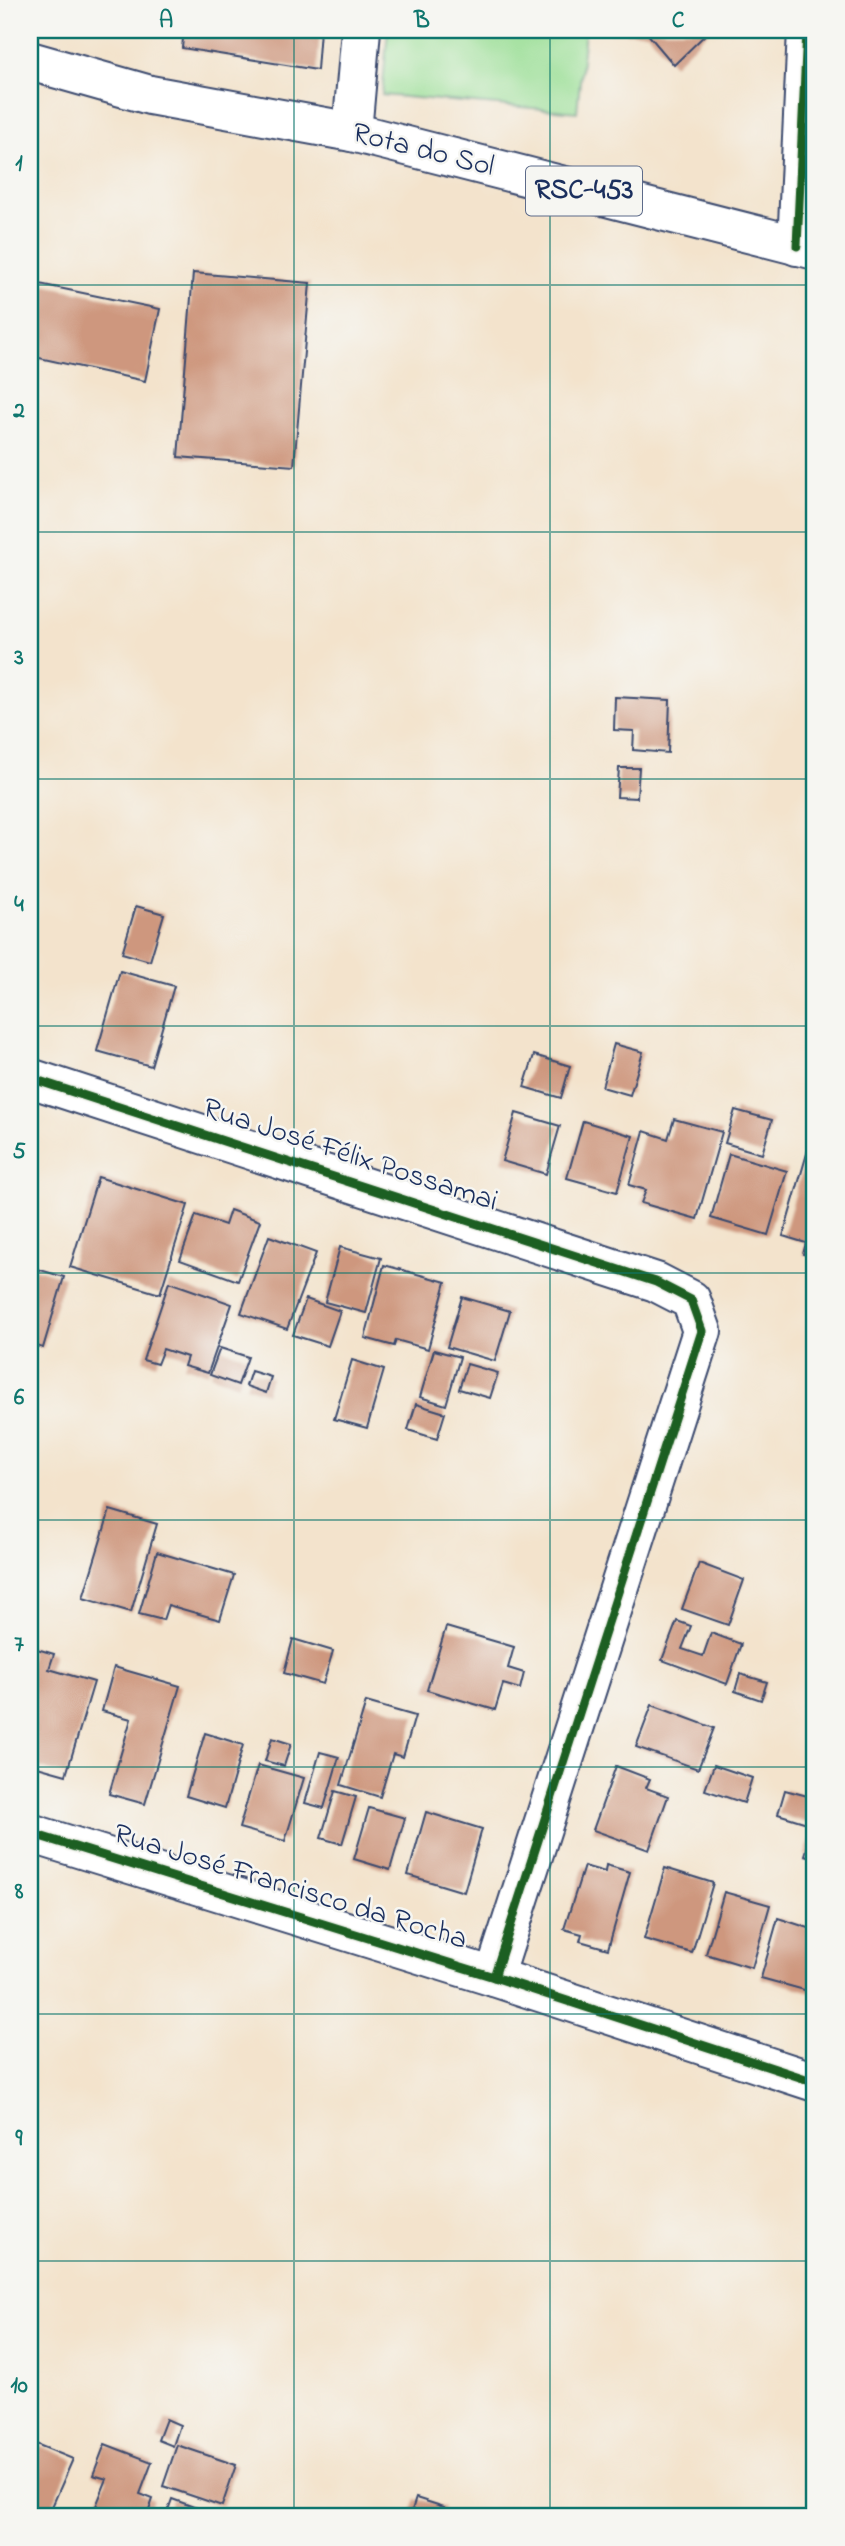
<svg xmlns="http://www.w3.org/2000/svg" width="845" height="2546" viewBox="0 0 845 2546" font-family="'Indie Flower',sans-serif">
	<style>
		.green { fill: #9bdf97; stroke: #5b877a; stroke-width: 2 }
		.building { fill: #ce977e }
		.lines { fill: none; stroke-linecap: round; stroke-linejoin: round }
		.street-casing { stroke: #3b4a6e; stroke-width: 42 }
		.secondary-casing { stroke: #3b4a6e; stroke-width: 42 }
		.highway-casing { stroke: #3b4a6e; stroke-width: 42 }
		.street { stroke: #fff; stroke-width: 38 }
		.secondary { stroke: #fff; stroke-width: 38 }
		.highway { stroke: #fff; stroke-width: 38 }
		.cycleway-casing { stroke: #f6f6f2; stroke-width: 13 }
		.cycleway { stroke: #1b5e20; stroke-width: 9 }
		.grid { fill: none; stroke: #0f766e; stroke-width: 2; stroke-opacity: 0.55 }
		.labels { text-anchor: middle; dominant-baseline: central; stroke-width: 5; stroke-linejoin: round; paint-order: stroke }
		.shield { fill: #f6f6f2; stroke: #5d6b8a; stroke-width: 2 }
		.shield-label { font-size: 28px; font-weight: bold; fill: #1b2f5e }
		.street-label { font-size: 30px; fill: #1b2f5e; stroke: #f6f6f2 }
		.neatline { fill: none; stroke: #0f766e; stroke-width: 2.5 }
		.grid-label { font-size: 23px; text-anchor: middle; font-weight: bold; fill: #0f766e }
	</style>
	<rect width="100%" height="100%" fill="#f6f6f2"/>
	<filter id="ink" filterUnits="userSpaceOnUse"><feTurbulence type="fractalNoise" baseFrequency=".0143" numOctaves="2"/><feDisplacementMap in="SourceGraphic" scale="14" xChannelSelector="R" yChannelSelector="G"/><feConvolveMatrix kernelMatrix="1 2 1 2 8 2 1 2 1" color-interpolation-filters="sRGB"/></filter>
	<filter id="wash" filterUnits="userSpaceOnUse"><feTurbulence type="fractalNoise" baseFrequency=".00686" numOctaves="4" result="noise"/><feDisplacementMap in="SourceGraphic" scale="28" xChannelSelector="R" yChannelSelector="G"/><feGaussianBlur stdDeviation="1.57" result="paint"/><feColorMatrix in="noise" values="0 0 0 0 0 0 0 0 0 0 0 0 0 0 0 0 0 1.4 0 .05"/><feComposite in="paint" operator="in"/></filter>
	<g filter="url(#wash)">
		<rect width="100%" height="100%" fill="#f3e3cc"/>
		<path class="green" d="M388 30H585L577 112 382 95Z"/>
		<g id="blocks">
			<g class="building">
				<path d="M120 30H171L170 37 120 32Z"/>
				<path d="M184 30H320L317 70 182 48Z"/>
				<path d="M599 30H710L674 65 647 33H599Z"/>
				<path d="M193 273 310 283 294 466 178 457Z"/>
				<path d="M30 282 160 309 145 381 30 356Z"/>
				<path d="M615 697 670 700 668 753 633 750 634 731 614 730Z"/>
				<path d="M619 768H639L637 798 617 797Z"/>
				<path d="M136 906 164 914 150 961 122 953Z"/>
				<path d="M120 971 174 986 151 1066 97 1051Z"/>
				<path d="M614 1044 643 1052 630 1095 602 1087Z"/>
				<path d="M534 1055 570 1066 561 1098 524 1087Z"/>
				<path d="M735 1110 772 1120 762 1154 725 1143Z"/>
				<path d="M516 1113 560 1126 546 1174 502 1161Z"/>
				<path d="M674 1119 722 1132 697 1219 641 1203 646 1190 629 1185 644 1131 668 1139Z"/>
				<path d="M583 1121 633 1136 617 1192 567 1178Z"/>
				<path d="M808 1150 815 1152V1257L803 1254 806 1243 783 1236Z"/>
				<path d="M729 1154 787 1171 768 1235 711 1218Z"/>
				<path d="M98 1177 188 1205 160 1294 70 1267Z"/>
				<path d="M230 1210 260 1221 238 1281 180 1260 196 1215 225 1225Z"/>
				<path d="M269 1236 316 1253 287 1329 241 1313Z"/>
				<path d="M340 1247 381 1258 366 1313 325 1302Z"/>
				<path d="M384 1265 446 1282 428 1349 396 1340 394 1346 365 1338Z"/>
				<path d="M30 1267 64 1277 43 1348 30 1344Z"/>
				<path d="M169 1282 232 1304 208 1373 184 1366 187 1357 163 1349 157 1364 143 1360Z"/>
				<path d="M462 1297 510 1311 495 1361 447 1347Z"/>
				<path d="M306 1299 340 1311 328 1346 293 1335Z"/>
				<path d="M220 1348 248 1357 238 1385 210 1375Z"/>
				<path d="M434 1350 460 1357 446 1405 420 1397Z"/>
				<path d="M352 1360 384 1370 367 1428 334 1419Z"/>
				<path d="M467 1364 498 1373 490 1398 459 1389Z"/>
				<path d="M251 1371 271 1377 266 1393 246 1386Z"/>
				<path d="M416 1404 445 1413 437 1439 408 1430Z"/>
				<path d="M110 1510 157 1524 131 1612 83 1598Z"/>
				<path d="M157 1552 234 1575 220 1620 168 1605 163 1620 139 1614Z"/>
				<path d="M699 1563 744 1580 728 1625 682 1609Z"/>
				<path d="M677 1621 691 1626 682 1649 703 1656 711 1633 741 1644 727 1684 662 1660Z"/>
				<path d="M446 1627 514 1647 508 1668 524 1673 520 1689 503 1684 495 1710 427 1690Z"/>
				<path d="M293 1639 333 1651 323 1684 284 1673Z"/>
				<path d="M30 1647 54 1654 49 1669 94 1682 66 1775 30 1765Z"/>
				<path d="M114 1667 180 1686 145 1804 109 1794 131 1719 102 1711Z"/>
				<path d="M740 1674 767 1682 761 1700 735 1691Z"/>
				<path d="M366 1702 415 1716 403 1757 393 1754 380 1797 341 1785Z"/>
				<path d="M652 1705 714 1728 698 1769 636 1747Z"/>
				<path d="M205 1733 243 1745 225 1808 186 1796Z"/>
				<path d="M272 1738 291 1744 284 1766 265 1761Z"/>
				<path d="M320 1752 339 1757 324 1808 305 1803Z"/>
				<path d="M258 1765 304 1778 285 1841 239 1828Z"/>
				<path d="M714 1765 752 1778 744 1803 705 1790Z"/>
				<path d="M616 1766 650 1779 646 1788 668 1796 649 1850 593 1830Z"/>
				<path d="M785 1790 815 1798 807 1823 778 1814Z"/>
				<path d="M335 1791 356 1797 342 1844 321 1838Z"/>
				<path d="M369 1808 405 1818 390 1870 354 1859Z"/>
				<path d="M426 1812 482 1829 464 1892 408 1875Z"/>
				<path d="M815 1824V1858L805 1855Z"/>
				<path d="M606 1865 630 1872 608 1949 580 1941 582 1934 564 1929 584 1866 605 1872Z"/>
				<path d="M665 1868 713 1883 692 1953 644 1939Z"/>
				<path d="M724 1892 770 1905 752 1968 706 1954Z"/>
				<path d="M778 1918 815 1930V1993L761 1978Z"/>
				<path d="M166 2419 180 2425 173 2446 158 2440Z"/>
				<path d="M31 2442 73 2459 48 2516 30 2509Z"/>
				<path d="M105 2444 152 2462 140 2494 153 2499 147 2516H92L107 2479 93 2475Z"/>
				<path d="M177 2445 236 2465 222 2506 163 2486Z"/>
				<path d="M416 2498 444 2507 441 2516H410Z"/>
				<path d="M172 2499 219 2516H166Z"/>
			</g>
		</g>
	</g>
	<g filter="url(#ink)">
		<use href="#blocks" fill-opacity="0" stroke="#3b4a6e" stroke-width="2"/>
		<g class="lines">
			<defs>
				<g id="street">
					<path d="M797 246 807 30"/>
					<path d="M30 1078 656 1282 691 1300 702 1331 494 1977"/>
					<path d="M30 1833 494 1977 815 2082"/>
				</g>
				<path id="secondary" d="M352 132 361 30"/>
				<path id="highway" d="M30 61 150 95 352 132 815 250"/>
			</defs>
			<use href="#street" class="street-casing"/>
			<use href="#secondary" class="secondary-casing"/>
			<use href="#highway" class="highway-casing"/>
			<use href="#street" class="street"/>
			<use href="#secondary" class="secondary"/>
			<use href="#highway" class="highway"/>
			<defs>
				<g id="cycleway">
					<path d="M797 246 807 30"/>
					<path d="M30 1078 656 1282 691 1300 702 1331 494 1977"/>
					<path d="M30 1833 494 1977 815 2082"/>
				</g>
			</defs>
			<use href="#cycleway" class="cycleway-casing"/>
			<use href="#cycleway" class="cycleway"/>
		</g>
	</g>
	<path class="grid" d="M294 30V2516M550 30V2516M30 285H815M30 532H815M30 779H815M30 1026H815M30 1273H815M30 1520H815M30 1767H815M30 2014H815M30 2261H815"/>
	<g class="labels">
		<rect class="shield" x="526" y="166.5" width="116" height="49" rx="5"/>
		<g class="shield-label">
			<text x="584" y="191">RSC-453</text>
		</g>
		<g class="street-label">
			<text transform="translate(423 151) rotate(14)">Rota do Sol</text>
			<text transform="translate(350 1156) rotate(18)">Rua José Félix Possamai</text>
			<text transform="translate(290 1888) rotate(17)">Rua José Francisco da Rocha</text>
		</g>
	</g>
	<rect width="845" height="2546" fill="none" stroke="#f6f6f2" stroke-width="77"/>
	<rect x="38" y="38" width="768" height="2470" class="neatline"/>
	<g class="grid-label">
		<text x="166" y="27">A</text>
		<text x="422" y="27">B</text>
		<text x="678" y="27">C</text>
		<text x="19" y="170">1</text>
		<text x="19" y="417">2</text>
		<text x="19" y="664">3</text>
		<text x="19" y="911">4</text>
		<text x="19" y="1158">5</text>
		<text x="19" y="1404">6</text>
		<text x="19" y="1651">7</text>
		<text x="19" y="1898">8</text>
		<text x="19" y="2145">9</text>
		<text x="19" y="2392">10</text>
	</g>
</svg>
